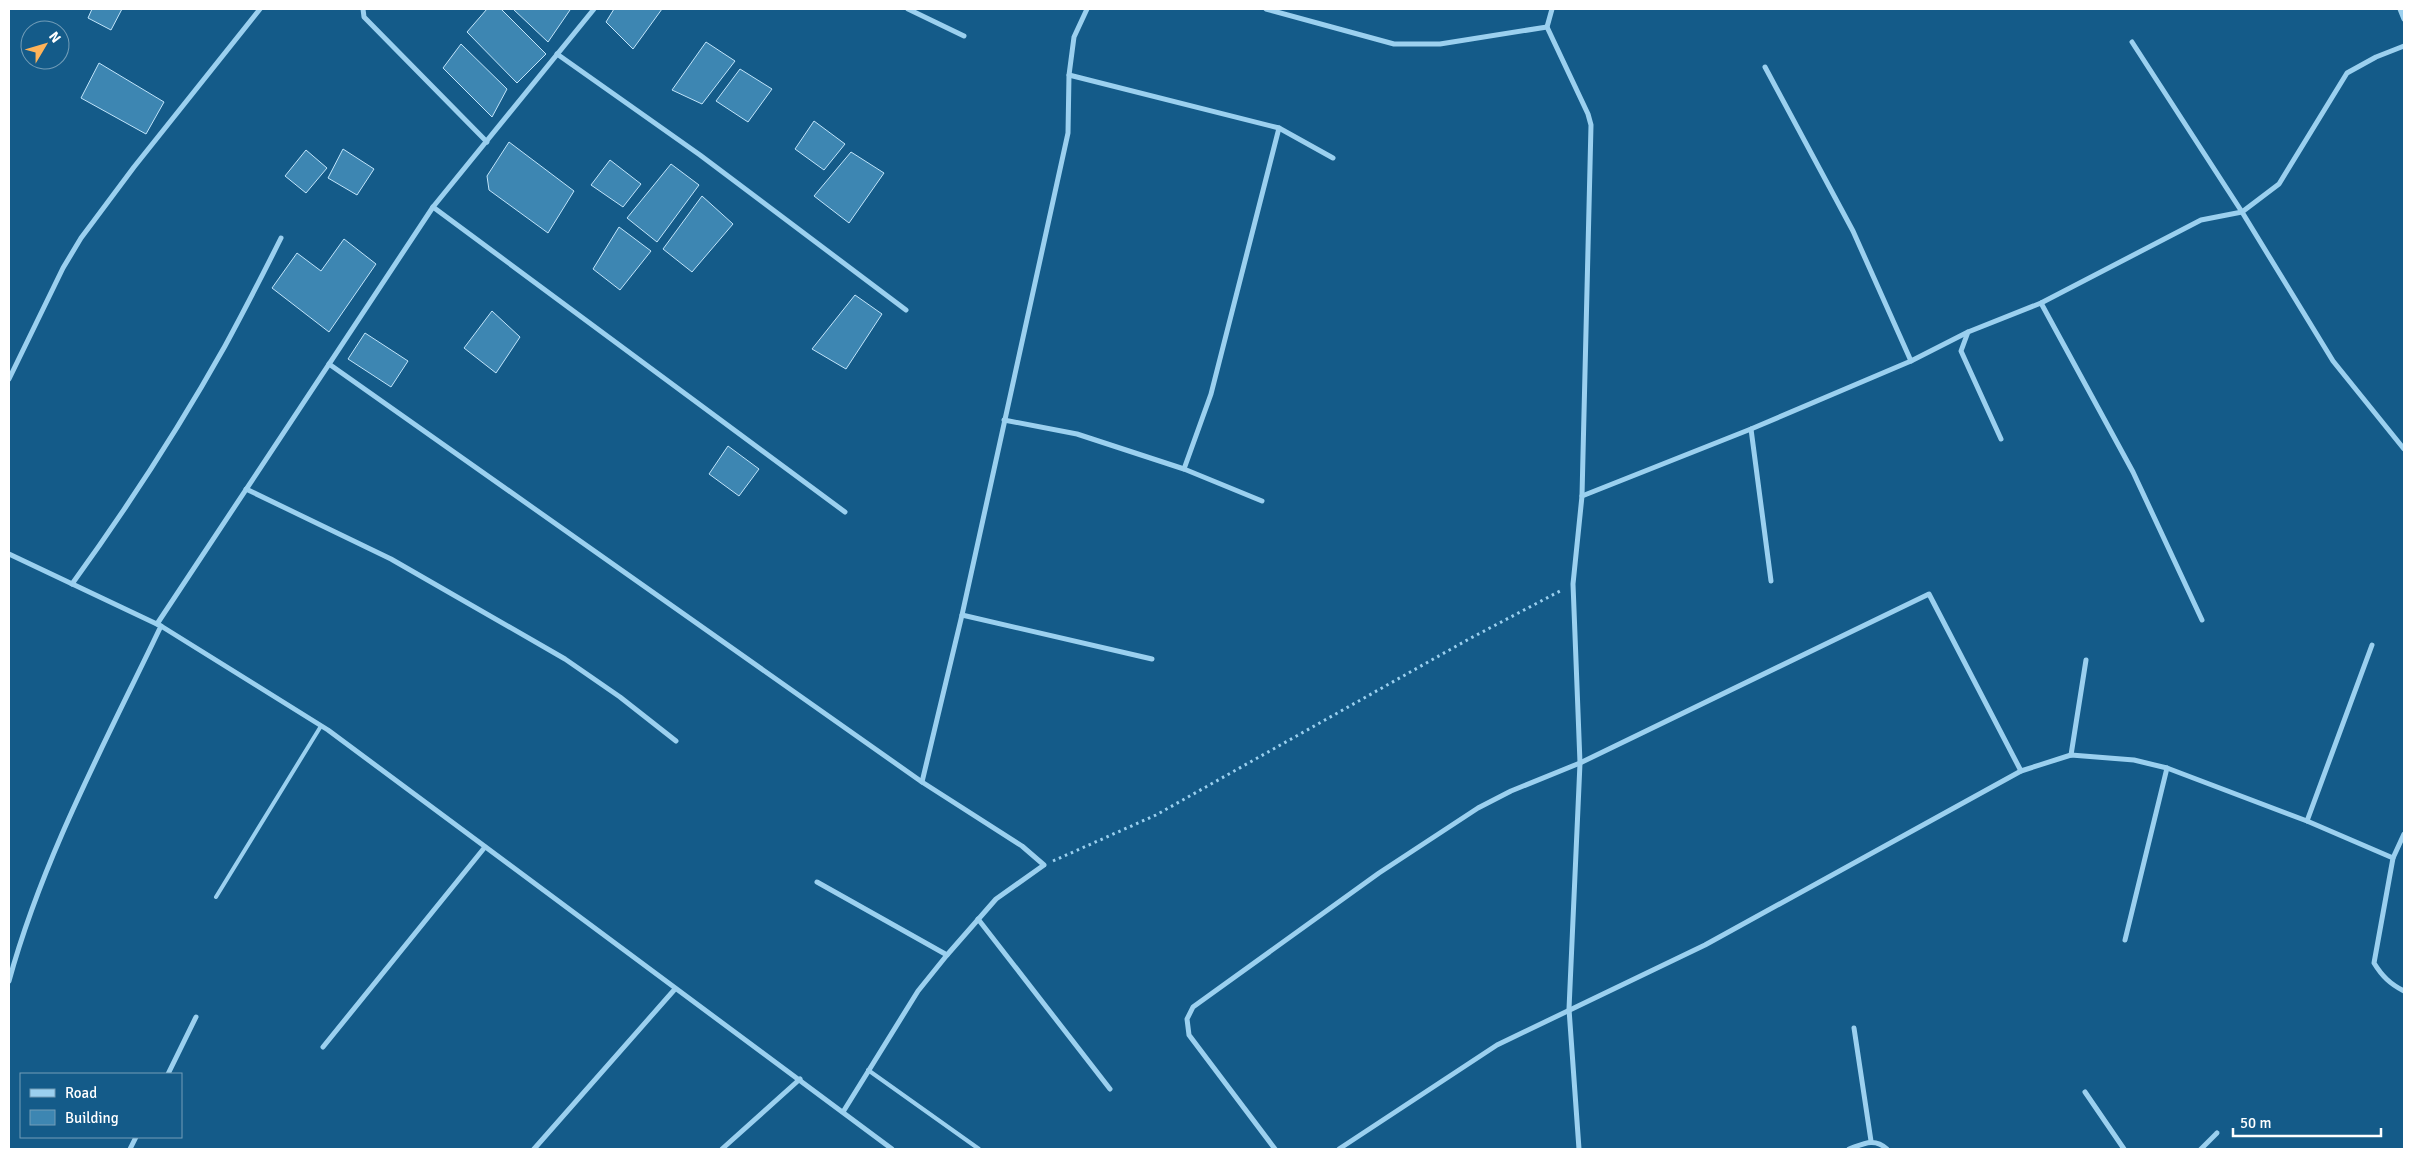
<svg xmlns="http://www.w3.org/2000/svg" width="2413" height="1158" viewBox="0 0 2413 1158" font-family="Signika,sans-serif">
	<style>
		.building { fill: #3d86b2; stroke: #c1e5fb }
		.lines { fill: none; stroke-linecap: round; stroke-linejoin: round }
		.path { stroke: #9bd0ef; stroke-width: 3; stroke-dasharray: 2.5 4; stroke-linecap: butt }
		.lane { stroke: #9bd0ef; stroke-width: 4 }
		.street { stroke: #9bd0ef; stroke-width: 5 }
	</style>
	<rect width="100%" height="100%" fill="#145b89"/>
	<g class="building">
		<path d="M92 9H122L111 30 88 18Z"/>
		<path d="M487 9H501L546 54 517 83 467 32Z"/>
		<path d="M513 9H569L570 10 548 42Z"/>
		<path d="M614 9H662L633 49 606 22Z"/>
		<path d="M706 42 735 61 702 104 672 90Z"/>
		<path d="M461 44 507 89 492 117 443 68Z"/>
		<path d="M99 63 164 102 146 134 81 98Z"/>
		<path d="M740 69 772 89 748 122 716 101Z"/>
		<path d="M814 121 845 144 824 170 795 149Z"/>
		<path d="M509 142 574 191 548 233 489 190 487 176Z"/>
		<path d="M343 149 374 169 357 195 328 178Z"/>
		<path d="M306 150 327 168 306 193 285 176Z"/>
		<path d="M851 152 884 173 849 223 814 196Z"/>
		<path d="M610 160 641 184 623 207 591 185Z"/>
		<path d="M671 164 699 185 657 242 627 218Z"/>
		<path d="M702 196 733 224 692 272 663 249Z"/>
		<path d="M619 227 651 251 620 290 593 269Z"/>
		<path d="M344 239 376 264 329 332 272 288 297 253 321 271Z"/>
		<path d="M855 295 882 314 846 369 812 349Z"/>
		<path d="M492 311 520 337 496 373 464 348Z"/>
		<path d="M365 333 408 361 391 387 348 359Z"/>
		<path d="M728 446 759 469 739 496 709 474Z"/>
	</g>
	<g class="lines">
		<path class="path" d="M1053 861 1156 815 1469 639 1562 590"/>
		<g class="lane">
			<path d="M216 897 321 726"/>
			<path d="M868 1070 979 1149"/>
		</g>
		<g class="street">
			<path d="M363 9 364 17 487 142"/>
			<path d="M908 9 964 36"/>
			<path d="M1266 9 1394 44H1440L1547 27"/>
			<path d="M1552 9 1547 27 1588 114 1591 125 1582 496 1573 584 1580 763 1569 1009 1579 1149"/>
			<path d="M2400 9 2404 19"/>
			<path d="M2132 42 2242 212 2333 361 2404 449"/>
			<path d="M557 54 700 155 906 310"/>
			<path d="M1765 67 1853 231 1911 361"/>
			<path d="M1069 75 1279 128 1333 158"/>
			<path d="M433 207 845 512"/>
			<path d="M2041 303 2133 472 2202 620"/>
			<path d="M1968 332 1961 351 2001 439"/>
			<path d="M329 364 922 782 1022 846 1044 865 996 899 947 955 918 991 843 1112"/>
			<path d="M9 379 63 268 81 238 134 167 260 9"/>
			<path d="M1004 420 1077 434 1184 469 1262 501"/>
			<path d="M1751 429 1771 581"/>
			<path d="M1184 469 1211 394 1279 128"/>
			<path d="M246 489 391 559 565 659 620 697 676 741"/>
			<path d="M1582 496 1751 429 1911 361 1968 332 2041 303 2201 220 2242 212 2279 184 2347 73 2376 57 2404 46"/>
			<path d="M9 554 161 626 328 730 892 1149"/>
			<path d="M72 584C127 508 179 428 225 346 244 311 263 274 281 238"/>
			<path d="M962 615 1152 659"/>
			<path d="M157 624 433 207 594 9"/>
			<path d="M2071 755 2086 660"/>
			<path d="M922 782 962 615 1068 133 1069 75 1074 37 1087 9"/>
			<path d="M2307 821 2372 645"/>
			<path d="M2404 834 2393 858 2374 963C2382 976 2390 984 2404 991"/>
			<path d="M817 882 947 955"/>
			<path d="M978 919 1110 1089"/>
			<path d="M2125 940 2167 768"/>
			<path d="M9 981C43 857 106 741 161 626"/>
			<path d="M1854 1028 1871 1141"/>
			<path d="M323 1047 485 847"/>
			<path d="M168 1074 196 1017"/>
			<path d="M2085 1092 2124 1149"/>
			<path d="M130 1149 136 1137"/>
			<path d="M534 1149 675 989"/>
			<path d="M722 1149 800 1079"/>
			<path d="M1275 1149 1189 1035 1187 1019 1193 1007 1379 873 1478 808 1511 791 1580 763 1929 594 2021 771"/>
			<path d="M1339 1149 1497 1045 1705 945 2021 771 2071 755 2134 760 2167 768 2307 821 2393 858"/>
			<path d="M1849 1149C1863 1144 1874 1137 1887 1149"/>
			<path d="M2201 1149 2217 1133"/>
		</g>
	</g>
	<rect width="2413" height="1158" fill="none" stroke="#ffffff" stroke-width="20"/>
	<rect x="20" y="1073" width="162" height="65" fill="#145b89" stroke="#729db8"/>
	<rect x="30" y="1089" width="25" height="8" fill="#9bd0ef" stroke="#729db8"/>
	<text x="65" y="1098" font-size="15" fill="#ffffff">Road</text>
	<rect x="30" y="1110" width="25" height="15" fill="#3d86b2" stroke="#729db8"/>
	<text x="65" y="1123" font-size="15" fill="#ffffff">Building</text>
	<g transform="translate(45 45) rotate(52)"><circle r="24" fill="#145b89" stroke="#729db8"/>
	<path d="M0-4L9 19L0 12L-9 19Z" fill="#ffb359"/>
	<text y="-8" font-size="14" font-weight="bold" text-anchor="middle" fill="#ffffff">N</text>
	</g>
	<path d="M2233 1128v8h148v-8" fill="none" stroke="#ffffff" stroke-width="2.5"/>
	<text x="2240" y="1128" font-size="15" fill="#ffffff" stroke="#145b89" stroke-width="4" paint-order="stroke">50 m</text>
</svg>
